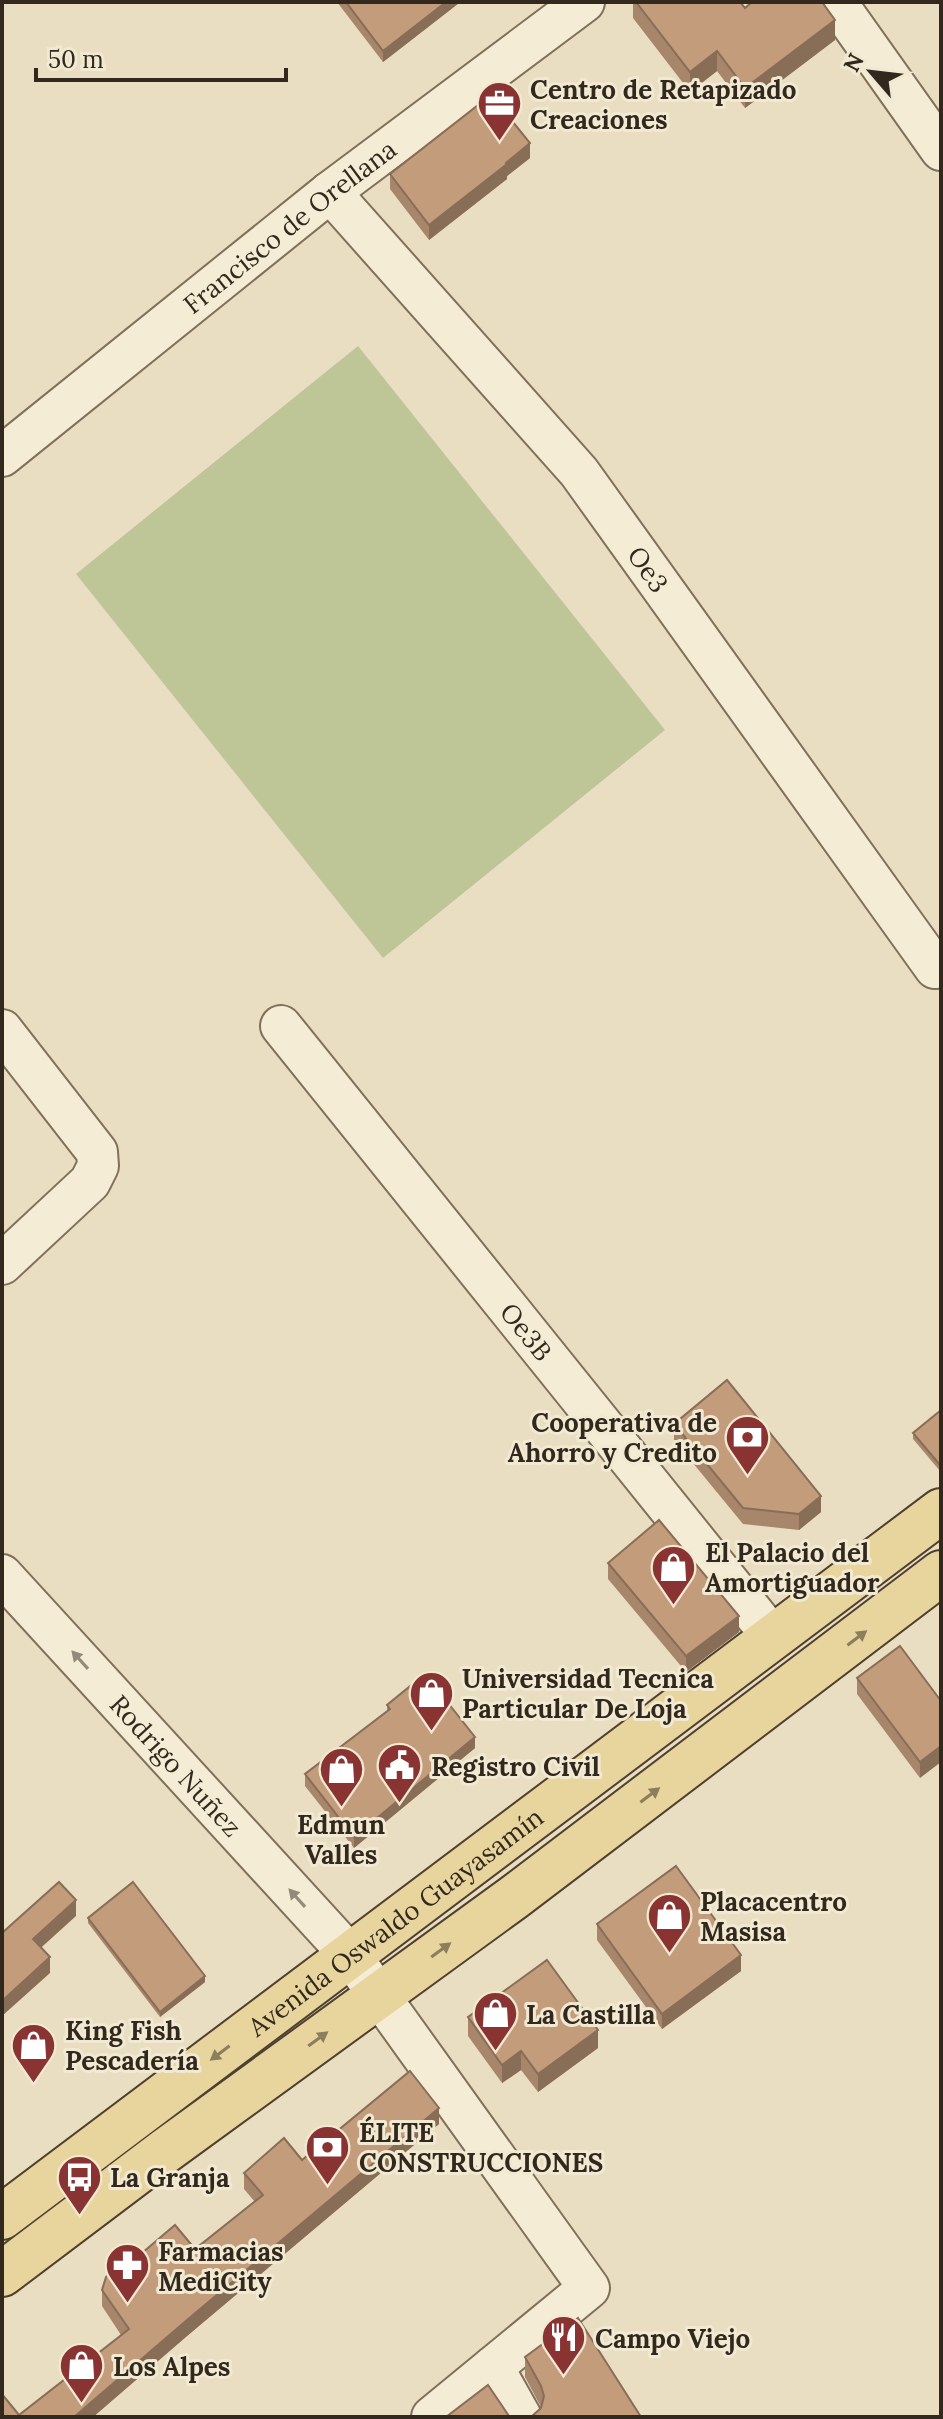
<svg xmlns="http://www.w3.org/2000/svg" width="943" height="2419" viewBox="0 0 943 2419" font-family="Lora,serif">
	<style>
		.green { fill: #bec597 }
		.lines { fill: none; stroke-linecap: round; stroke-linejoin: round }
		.minor-casing { stroke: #80705b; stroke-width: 44 }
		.major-casing { stroke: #4f3f2f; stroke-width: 48 }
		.minor { stroke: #f4ecd4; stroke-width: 40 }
		.major { stroke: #e8d49d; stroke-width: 44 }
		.wall { fill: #a8866b }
		.shaded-wall { fill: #886d57 }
		.building { fill: #c39c7c; stroke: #886d57; stroke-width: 2 }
		.oneway { fill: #8d7e5e }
		.oneway2 { fill: #938a79 }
		.labels { text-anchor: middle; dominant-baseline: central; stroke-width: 6; stroke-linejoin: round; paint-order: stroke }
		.poi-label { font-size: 26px; font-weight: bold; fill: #32281e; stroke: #f1e9d1; text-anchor: start }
		.street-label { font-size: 26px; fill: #32281e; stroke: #f1e9d1 }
	</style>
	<rect width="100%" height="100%" fill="#e9dec2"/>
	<path class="green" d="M358 346 665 730 383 958 76 574Z"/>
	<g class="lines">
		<defs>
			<g id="minor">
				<path d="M836 2 941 150"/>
				<path id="s1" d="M330 192 579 472 935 968"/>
				<path id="s2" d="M2 456 330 192 584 2"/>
				<path id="s3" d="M281 1026 772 1636"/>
				<path d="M2 1030 97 1152 98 1166 90 1182 2 1264"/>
				<path id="s4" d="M2 1575 350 1955 589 2288 432 2417"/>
				<path d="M493 2367 521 2417"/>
			</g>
			<g id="major">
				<path id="s5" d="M2 2217 941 1511"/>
				<path d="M2 2274 165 2151 513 1898 941 1573"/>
			</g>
		</defs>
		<use href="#minor" class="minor-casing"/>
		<use href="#major" class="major-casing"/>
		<use href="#minor" class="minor"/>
		<use href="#major" class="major"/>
	</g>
	<g class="wall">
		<path d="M337 2H459V3L383 62Z"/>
		<path d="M633 2H740L745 8 835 40 745 108 717 71 690 92 633 18Z"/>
		<path d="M530 158 507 176V179L429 240 390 189V174Z"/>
		<path d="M941 1410 940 1471 913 1439V1433Z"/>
		<path d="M674 1424 821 1512 799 1530 743 1524 674 1440Z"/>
		<path d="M608 1563 739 1632 686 1672 608 1579Z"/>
		<path d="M857 1678 941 1701 920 1778 857 1694Z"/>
		<path d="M387 1705 475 1748 354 1848 305 1786V1774L387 1711Z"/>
		<path d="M88 1918 205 1982 160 2017 88 1923Z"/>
		<path d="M597 1924 741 1971 662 2029 597 1940Z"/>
		<path d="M468 2017 598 2048 538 2092 521 2070 502 2083 468 2036Z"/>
		<path d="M439 2124 187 2336 93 2417H2L19 2415 121 2335 102 2306V2290L135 2259 195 2249 255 2202 244 2189V2173L302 2160Z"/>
		<path d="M525 2357 641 2417H533L541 2407 525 2377Z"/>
	</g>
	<g class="shaded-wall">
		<path d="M446 2 459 3 383 62V51Z"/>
		<path d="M835 20V40L745 108V88Z"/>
		<path d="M717 51V71L690 92V72Z"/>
		<path d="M530 143V158L507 176V179L429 240V225Z"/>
		<path d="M821 1496V1512L799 1530V1514Z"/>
		<path d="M739 1616V1632L686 1672V1656Z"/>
		<path d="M475 1737V1748L354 1848V1837Z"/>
		<path d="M941 1746V1762L920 1778V1762Z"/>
		<path d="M76 1900V1916L33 1955V1939Z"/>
		<path d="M741 1955V1971L662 2029V2014Z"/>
		<path d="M50 1957V1973L2 2016V2001Z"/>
		<path d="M205 1976V1982L160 2017V2012Z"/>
		<path d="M598 2030V2048L538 2092V2074Z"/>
		<path d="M521 2051V2070L502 2083V2065Z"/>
		<path d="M439 2108V2124L187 2336 93 2417H74L187 2320Z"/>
	</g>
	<g class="building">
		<path d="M346 2H446L383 51Z"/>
		<path d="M636 2H740L745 8 752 2H822L835 20 745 88 717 51 690 72Z"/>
		<path d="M491 95 530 143 506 163 507 164 429 225 390 174Z"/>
		<path d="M727 1380 821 1496 799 1514 743 1508 674 1424Z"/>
		<path d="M941 1410V1464L940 1465 913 1433Z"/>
		<path d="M659 1520 739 1616 686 1656 608 1563Z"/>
		<path d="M900 1646 941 1701V1746L920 1762 857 1678Z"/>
		<path d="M425 1674 475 1737 354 1837 305 1774 390 1709 387 1705Z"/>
		<path d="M676 1866 741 1955 662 2014 597 1924Z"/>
		<path d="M59 1882 76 1900 33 1939 50 1957 2 2001V1933Z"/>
		<path d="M133 1882 205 1976 160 2012 88 1918Z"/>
		<path d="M547 1960 598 2030 538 2074 521 2051 502 2065 468 2017Z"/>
		<path d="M410 2071 439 2108 187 2320 74 2417H2V2394L19 2415 129 2329 102 2290 106 2277 130 2254 135 2259 175 2225 195 2249 263 2195 244 2173 284 2138 302 2160Z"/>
		<path d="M578 2318 641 2417H531L541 2408 544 2396 541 2386 525 2357Z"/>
		<path d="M488 2385 509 2416 511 2417H446Z"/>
	</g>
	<defs><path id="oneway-solid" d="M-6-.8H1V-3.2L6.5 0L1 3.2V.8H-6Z" transform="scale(2)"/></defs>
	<g class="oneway">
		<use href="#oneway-solid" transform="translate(857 1638) rotate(-37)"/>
		<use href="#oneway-solid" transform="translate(650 1795) rotate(-37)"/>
		<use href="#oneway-solid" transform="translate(441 1950) rotate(-36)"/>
		<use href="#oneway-solid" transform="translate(318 2039) rotate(-36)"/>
		<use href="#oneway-solid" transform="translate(220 2053) rotate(143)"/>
	</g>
	<g class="oneway2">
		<use href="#oneway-solid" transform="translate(80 1660) rotate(-132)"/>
		<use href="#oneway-solid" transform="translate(297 1898) rotate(-132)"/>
	</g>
	<defs>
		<symbol id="office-pin" viewBox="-11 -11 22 30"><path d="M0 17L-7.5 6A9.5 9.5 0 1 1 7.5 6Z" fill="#893432" stroke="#f1e9d1"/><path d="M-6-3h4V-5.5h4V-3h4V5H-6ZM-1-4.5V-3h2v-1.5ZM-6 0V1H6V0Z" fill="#fff"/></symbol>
		<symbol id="bank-pin" viewBox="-11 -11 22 30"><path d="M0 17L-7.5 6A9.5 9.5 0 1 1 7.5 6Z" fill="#893432" stroke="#f1e9d1"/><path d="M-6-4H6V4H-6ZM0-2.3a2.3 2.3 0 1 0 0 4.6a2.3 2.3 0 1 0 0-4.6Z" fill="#fff"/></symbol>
		<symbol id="shop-pin" viewBox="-11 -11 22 30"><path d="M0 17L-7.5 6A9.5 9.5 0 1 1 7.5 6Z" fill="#893432" stroke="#f1e9d1"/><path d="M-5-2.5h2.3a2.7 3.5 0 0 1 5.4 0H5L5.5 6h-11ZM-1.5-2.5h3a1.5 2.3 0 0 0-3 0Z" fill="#fff"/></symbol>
		<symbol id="civic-pin" viewBox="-11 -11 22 30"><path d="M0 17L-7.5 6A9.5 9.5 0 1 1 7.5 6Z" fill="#893432" stroke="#f1e9d1"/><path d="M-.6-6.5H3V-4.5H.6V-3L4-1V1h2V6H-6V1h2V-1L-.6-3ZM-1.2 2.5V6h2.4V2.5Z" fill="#fff"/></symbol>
		<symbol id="bus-pin" viewBox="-11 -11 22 30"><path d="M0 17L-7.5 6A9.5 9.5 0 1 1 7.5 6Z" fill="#893432" stroke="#f1e9d1"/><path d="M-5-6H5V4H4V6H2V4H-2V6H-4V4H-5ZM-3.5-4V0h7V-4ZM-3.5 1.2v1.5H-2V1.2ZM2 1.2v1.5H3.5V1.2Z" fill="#fff"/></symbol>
		<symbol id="pharmacy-pin" viewBox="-11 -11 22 30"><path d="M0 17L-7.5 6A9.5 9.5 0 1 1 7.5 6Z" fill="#893432" stroke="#f1e9d1"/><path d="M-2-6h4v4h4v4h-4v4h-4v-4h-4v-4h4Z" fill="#fff"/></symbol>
		<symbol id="restaurant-pin" viewBox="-11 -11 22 30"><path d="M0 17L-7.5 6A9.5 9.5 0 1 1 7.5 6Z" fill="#893432" stroke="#f1e9d1"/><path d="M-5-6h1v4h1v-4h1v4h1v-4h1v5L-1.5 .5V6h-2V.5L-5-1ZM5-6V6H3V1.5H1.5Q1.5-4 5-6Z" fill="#fff"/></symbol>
	</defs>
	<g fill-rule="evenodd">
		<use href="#office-pin" x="474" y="78" width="51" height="69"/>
		<use href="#bank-pin" x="722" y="1412" width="51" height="69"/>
		<use href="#shop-pin" x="648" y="1542" width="51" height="69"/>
		<use href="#shop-pin" x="406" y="1668" width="51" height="69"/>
		<use href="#civic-pin" x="374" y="1740" width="51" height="69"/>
		<use href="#shop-pin" x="316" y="1744" width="51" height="69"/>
		<use href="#shop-pin" x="644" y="1890" width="51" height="69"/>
		<use href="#shop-pin" x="470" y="1988" width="51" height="69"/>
		<use href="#shop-pin" x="8" y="2020" width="51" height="69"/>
		<use href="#bank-pin" x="302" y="2122" width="51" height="69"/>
		<use href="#bus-pin" x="54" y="2152" width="51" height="69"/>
		<use href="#pharmacy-pin" x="102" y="2240" width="51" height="69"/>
		<use href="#restaurant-pin" x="538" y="2312" width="51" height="69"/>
		<use href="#shop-pin" x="56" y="2340" width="51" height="69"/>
	</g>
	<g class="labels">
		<g class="poi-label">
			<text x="530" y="89">Centro de Retapizado<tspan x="530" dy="30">Creaciones</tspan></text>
			<text x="717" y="1422" text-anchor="end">Cooperativa de<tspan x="717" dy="30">Ahorro y Credito</tspan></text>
			<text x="705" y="1552">El Palacio del<tspan x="705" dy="30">Amortiguador</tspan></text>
			<text x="462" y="1678">Universidad Tecnica<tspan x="462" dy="30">Particular De Loja</tspan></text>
			<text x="431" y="1766">Registro Civil</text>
			<text x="341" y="1824" text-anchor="middle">Edmun<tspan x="341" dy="30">Valles</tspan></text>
			<text x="700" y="1901">Placacentro<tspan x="700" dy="30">Masisa</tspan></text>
			<text x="526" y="2014">La Castilla</text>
			<text x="65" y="2030">King Fish<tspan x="65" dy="30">Pescadería</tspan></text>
			<text x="359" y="2132">ÉLITE<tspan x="359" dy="30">CONSTRUCCIONES</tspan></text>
			<text x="110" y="2177">La Granja</text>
			<text x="158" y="2251">Farmacias<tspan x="158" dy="30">MediCity</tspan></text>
			<text x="595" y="2338">Campo Viejo</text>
			<text x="113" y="2366">Los Alpes</text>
		</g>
		<g class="street-label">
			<text stroke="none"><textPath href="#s2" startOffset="368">Francisco de Orellana</textPath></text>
			<text stroke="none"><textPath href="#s1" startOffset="494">Oe3</textPath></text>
			<text stroke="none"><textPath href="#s3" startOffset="392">Oe3B</textPath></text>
			<text stroke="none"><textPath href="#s4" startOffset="258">Rodrigo Nuñez</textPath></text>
			<text stroke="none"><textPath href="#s5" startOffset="492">Avenida Oswaldo Guayasamín</textPath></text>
		</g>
	</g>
	<rect width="943" height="2419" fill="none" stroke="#32281e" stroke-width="8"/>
	<g transform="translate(871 72) rotate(298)" stroke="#f1e9d1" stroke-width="6" paint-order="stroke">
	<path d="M0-6L14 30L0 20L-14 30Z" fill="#32281e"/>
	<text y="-12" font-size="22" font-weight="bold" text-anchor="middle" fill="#32281e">N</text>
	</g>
	<path d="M36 68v12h250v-12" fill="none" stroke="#32281e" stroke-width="4"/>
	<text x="48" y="68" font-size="24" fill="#32281e" stroke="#f1e9d1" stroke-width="6" paint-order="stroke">50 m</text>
</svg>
